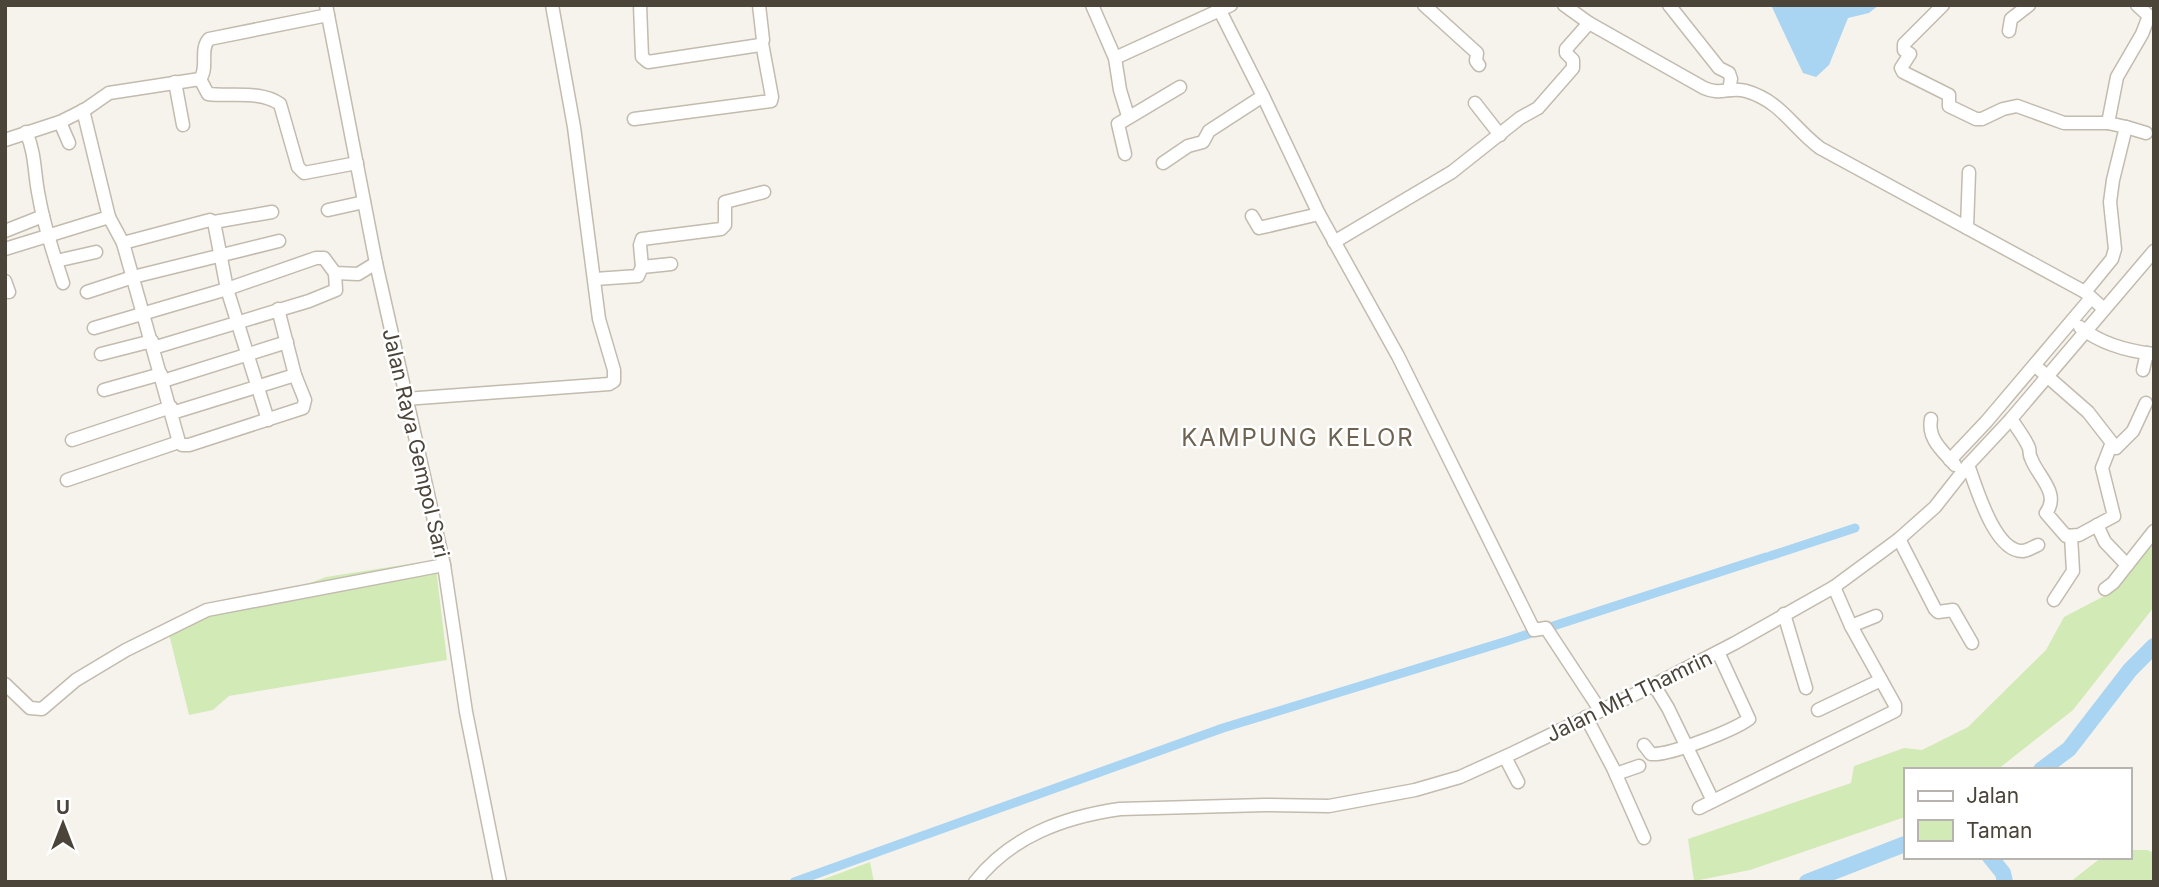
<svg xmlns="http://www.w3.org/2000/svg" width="2159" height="887" viewBox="0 0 2159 887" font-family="Inter,sans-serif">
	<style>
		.green { fill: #d2eab5 }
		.water { fill: #a9d4f2 }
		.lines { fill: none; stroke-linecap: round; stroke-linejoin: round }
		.canal { stroke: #a9d4f2; stroke-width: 9 }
		.river { stroke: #a9d4f2; stroke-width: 16 }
		.minor-casing { stroke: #c2bbae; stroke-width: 15 }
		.minor { stroke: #fff; stroke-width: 12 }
		.labels { text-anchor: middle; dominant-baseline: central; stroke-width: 5; stroke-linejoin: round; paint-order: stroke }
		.street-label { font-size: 21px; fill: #4b4439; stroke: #fff }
		.quarter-label { font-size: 24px; letter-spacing: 2px; fill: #6e6250; stroke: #fff }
	</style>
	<rect width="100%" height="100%" fill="#f6f3ec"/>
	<g class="green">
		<path d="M2154 540V607L2073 710 2002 766 1995 770H1905V817L1750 870 1694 881 1688 839 1851 783 1854 766 1904 748 1922 750 1968 727 2046 650 2064 617 2112 592Z"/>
		<path d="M435 560 447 660 229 696 213 710 189 715 166 622 205 605 286 592 326 577Z"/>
		<path d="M2129 850H2147L2154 853V882H2070L2102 857H2129Z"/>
		<path d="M870 862 874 882H816Z"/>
	</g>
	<path class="water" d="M1771 5H1879L1869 13 1848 18 1829 65 1816 77 1803 73Z"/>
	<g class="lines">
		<g class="canal">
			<path d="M1770 556 1855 528"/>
			<path d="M794 882 1223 728 1507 641 1766 557"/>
		</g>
		<g class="river">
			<path d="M2041 770 2069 749 2130 670 2154 646"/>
			<path d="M1990 857 2003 873 2005 882"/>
			<path d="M1807 882 1905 844"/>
		</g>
		<defs>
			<g id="minor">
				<path d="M326 5 376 263 444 565 466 712 500 882"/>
				<path d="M640 5 642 57 648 62 760 45 763 40 759 5"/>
				<path d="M1092 5 1115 58 1120 90 1128 116"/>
				<path d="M1217 5 1263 96 1319 214 1398 356 1534 630 1546 628 1600 710"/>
				<path d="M1424 5 1477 53 1476 61 1479 65"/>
				<path d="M1564 5 1589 23 1704 88C1721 96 1730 86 1746 91 1781 101 1793 128 1820 148L2085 292 2104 309"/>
				<path d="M1669 5 1719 68 1729 73 1731 79 1729 90"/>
				<path d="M1943 5 1904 44V50L1910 54 1901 68 1903 72 1949 95V106L1976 119H1982L2003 109 2017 106 2064 123H2108"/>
				<path d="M2009 31 2011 19 2029 5"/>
				<path d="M1115 58 1231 5"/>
				<path d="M200 79 208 94C232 97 259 90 280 104L298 167 304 173 357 163"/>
				<path d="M175 82 183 125"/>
				<path d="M1475 103 1500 135"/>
				<path d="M83 110 109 217"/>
				<path d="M634 119 771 101 772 97 762 43"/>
				<path d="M60 122 69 143"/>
				<path d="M2126 127 2146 133"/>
				<path d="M26 132C36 154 34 175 39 197 44 227 54 255 63 283"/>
				<path d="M5 140 60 122 86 109 109 93 200 79C209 67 199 50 209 39L328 15"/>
				<path d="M1125 154 1118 124 1180 87"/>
				<path d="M1163 163 1188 146 1203 142 1209 131 1263 96"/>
				<path d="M328 210 364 202"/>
				<path d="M1252 216 1259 228 1319 214"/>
				<path d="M214 222 227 289 268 420"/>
				<path d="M1967 228 1969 172"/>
				<path d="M5 231 43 216"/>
				<path d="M1334 242 1452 172 1520 118 1538 108 1573 68V60L1566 53V49L1589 23"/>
				<path d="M123 243 210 220 214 222 272 212"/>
				<path d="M5 249 109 217 123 243 179 442 182 445H189L303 408 305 400 295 375 278 309"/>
				<path d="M56 261 96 252"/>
				<path d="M642 267 640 245 642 239 721 229 725 225V202L764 192"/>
				<path d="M595 279 638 276 642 267 671 264"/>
				<path d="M5 281 9 292"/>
				<path d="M87 292 133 277 279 241"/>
				<path d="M2085 292 2112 259 2115 249 2110 202 2113 180 2126 127 2108 123 2117 77 2142 34 2149 16 2137 5"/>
				<path d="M2080 327C2101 344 2127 351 2154 354"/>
				<path d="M94 328 227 289 316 258H324L335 273 358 274 376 263"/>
				<path d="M153 348 309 301 336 290 335 273"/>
				<path d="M101 354 152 341"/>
				<path d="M2040 370 2088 412 2116 448 2133 431 2146 403"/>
				<path d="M2143 370 2147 353"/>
				<path d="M163 381 287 342"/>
				<path d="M104 390 161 374"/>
				<path d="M405 399 609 384 614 381V370L599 319 574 127 552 5"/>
				<path d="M172 413 295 375"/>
				<path d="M1931 419C1927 439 1943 451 1955 465"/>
				<path d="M2011 419C2017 428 2025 438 2029 448 2030 451 2029 455 2031 458 2037 476 2061 493 2046 513L2066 536 2079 535 2114 516 2102 468 2111 445"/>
				<path d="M72 440 171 407"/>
				<path d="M1950 460 1986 422 2091 298"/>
				<path d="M1968 465C1976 486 1994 551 2022 551 2027 551 2033 547 2038 545"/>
				<path d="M67 480 179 442"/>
				<path d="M2097 525 2105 542 2127 565"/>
				<path d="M1899 539 1935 609 1938 612 1953 610 1972 643"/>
				<path d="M2105 589 2113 583 2154 531"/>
				<path d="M2054 600 2073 571 2071 536"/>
				<path d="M1784 614 1806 688"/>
				<path d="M1851 626 1876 616"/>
				<path d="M5 684 30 708 42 709 76 680 126 650 207 610 444 565"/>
				<path d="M1654 685 1668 708 1713 801"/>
				<path d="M1818 710 1881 680"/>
				<path d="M1586 717 1613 768 1644 838"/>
				<path d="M1644 745 1651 754C1669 756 1734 730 1749 719L1718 652"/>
				<path d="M1505 757 1518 782"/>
				<path d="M1616 774 1639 766"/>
				<path d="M1699 808 1895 711V705L1851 626 1834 587"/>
				<path d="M975 882C1011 836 1064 817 1120 809L1265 805 1329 806 1415 790 1460 777 1513 753 1654 685 1735 643 1834 587 1899 539 1935 507 1968 465 2011 419 2154 251"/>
			</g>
		</defs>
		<use href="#minor" class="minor-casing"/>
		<use href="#minor" class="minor"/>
	</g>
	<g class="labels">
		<g class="street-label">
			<text transform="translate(416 443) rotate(77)">Jalan Raya Gempol Sari</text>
			<text transform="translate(1629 696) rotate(-26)">Jalan MH Thamrin</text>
		</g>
		<g class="quarter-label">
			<text x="1298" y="437">KAMPUNG KELOR</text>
		</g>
	</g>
	<rect width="2159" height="887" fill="none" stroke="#4b4439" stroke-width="14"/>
	<rect x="1904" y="768" width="228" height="91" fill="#ffffff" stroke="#b7b4b0" stroke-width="2"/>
	<rect x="1918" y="791" width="35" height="10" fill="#ffffff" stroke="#b7b4b0" stroke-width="2"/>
	<text x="1966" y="803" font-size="21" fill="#4b4439">Jalan</text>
	<rect x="1918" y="820" width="35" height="21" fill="#d2eab5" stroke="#b7b4b0" stroke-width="2"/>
	<text x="1966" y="838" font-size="21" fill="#4b4439">Taman</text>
	<g transform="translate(63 824)" stroke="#ffffff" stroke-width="5" paint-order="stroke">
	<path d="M0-5L12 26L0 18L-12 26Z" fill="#4b4439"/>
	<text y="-10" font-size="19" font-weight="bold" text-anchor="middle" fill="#4b4439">U</text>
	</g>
</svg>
